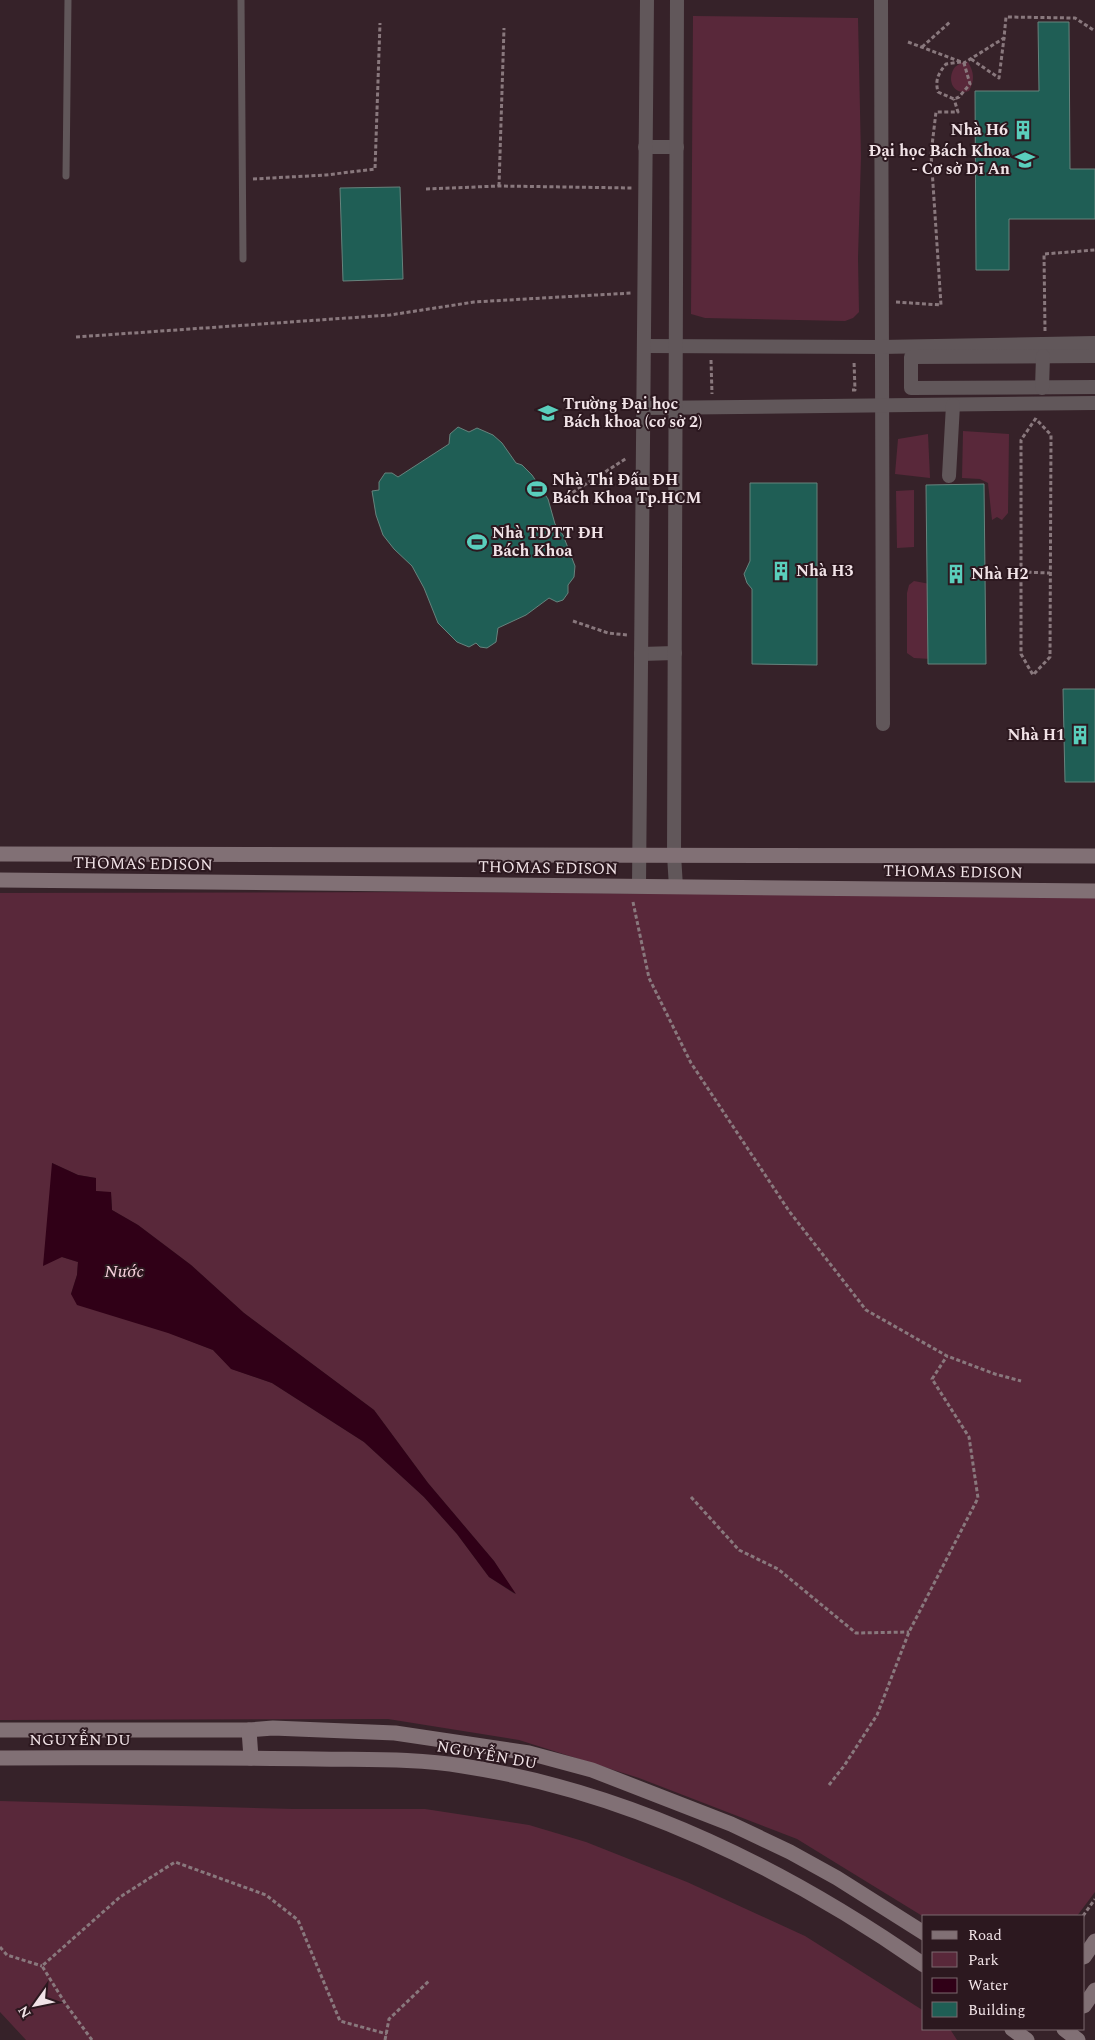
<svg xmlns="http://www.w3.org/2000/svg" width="1095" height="2040" viewBox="0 0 1095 2040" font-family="Spectral,serif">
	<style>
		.green { fill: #59283a; fill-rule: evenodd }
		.water { fill: #300017 }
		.building { fill: #1f5e55; stroke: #67837d }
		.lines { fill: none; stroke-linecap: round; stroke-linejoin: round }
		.path { stroke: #89787d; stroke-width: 3; stroke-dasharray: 4 2.5; stroke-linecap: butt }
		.lane { stroke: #61575a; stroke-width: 7 }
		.street { stroke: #61575a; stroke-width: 14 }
		.secondary { stroke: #817075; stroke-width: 15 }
		.labels { text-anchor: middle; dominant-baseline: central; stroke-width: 4; stroke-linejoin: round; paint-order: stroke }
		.poi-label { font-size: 16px; font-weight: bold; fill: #f1e3e7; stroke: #2c181f; text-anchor: start }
		.street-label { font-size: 16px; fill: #f1e3e7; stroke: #2c181f }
		.water-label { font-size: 18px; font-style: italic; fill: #f6d0dc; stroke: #2c181f }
	</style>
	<rect width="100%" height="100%" fill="#362229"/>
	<g class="green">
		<path d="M693 16 858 18 861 157 858 258 859 312 853 318 845 321 705 318 691 314Z"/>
		<path d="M963 62H968C974 72 975 80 969 91 953 96 946 79 955 67 957 65 960 64 963 62Z"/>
		<path d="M963 431 1009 434 1008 513 1002 520 997 517 992 520 988 483 980 479 962 478Z"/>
		<path d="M928 434 930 478 895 474 898 439Z"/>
		<path d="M914 490V547L897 548 896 491Z"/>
		<path d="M914 581 930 584 931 659 914 658 907 653V593L909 585Z"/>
		<path d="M438 892 1095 897V1892L1077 1916 924 1917 797 1839 639 1778 519 1740 388 1719 0 1720V893ZM52 1163 78 1175 96 1178V1191L111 1193 112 1210 138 1225 191 1265 244 1313 374 1410 428 1483 494 1561 515 1594 489 1577 457 1534 424 1497 364 1442 272 1383 232 1369 213 1350 71 1294 77 1275 78 1262 62 1257Z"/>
		<path d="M0 1801 294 1809H425L529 1825 586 1842 687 1882 805 1936 924 2011V2029H950L957 2040H26L0 2012Z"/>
	</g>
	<path class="water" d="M52 1163 78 1175 96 1178V1191L111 1192 112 1210 138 1225 191 1265 244 1313 374 1410 428 1483 494 1561 516 1594 489 1577 457 1534 424 1497 364 1442 272 1383 231 1369 213 1350 168 1333 77 1305 71 1294 77 1275 78 1262 62 1257 43 1266Z"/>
	<g class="building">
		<path d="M1038 22H1069L1070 169H1095V219H1009V270H976L975 91H1039Z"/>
		<path d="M400 187 403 279 343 281 340 188Z"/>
		<path d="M458 427 469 432 477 428 493 435 502 443 516 463 522 465 532 475 548 499 555 524 563 535 575 566 574 577 568 585V593L563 600 557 602 549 598 526 615 498 628 496 642 487 648 480 647 476 643 469 647 457 642 438 623 424 588 412 566 394 549 383 535 376 515 372 491 379 490V482L385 473H392L398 477 449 444 450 434Z"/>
		<path d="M750 483H817V665L752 664V589L747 583 744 574 750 561Z"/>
		<path d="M984 484 986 664H928L926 485Z"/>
		<path d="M1063 689H1095V782H1065Z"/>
	</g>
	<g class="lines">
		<g class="path">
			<path d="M908 42 964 63 1004 38 1006 17 1075 18 1095 31"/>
			<path d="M922 47 950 22"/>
			<path d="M971 59 999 78 1004 38"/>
			<path d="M961 62 946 64C938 74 935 80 938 92L954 99 959 97 970 84 964 63"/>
			<path d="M253 179 326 175 375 169 380 23"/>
			<path d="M499 186 504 28"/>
			<path d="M426 189 499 186 632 188"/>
			<path d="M896 302 941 305 931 154 936 112H958L954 99"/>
			<path d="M1045 331 1044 254 1095 250"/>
			<path d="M76 337 390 315 474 302 631 293"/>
			<path d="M711 360 712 394"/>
			<path d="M852 390H855L854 361"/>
			<path d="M1036 418 1021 440V654L1033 675 1050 657 1051 435 1036 419"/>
			<path d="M556 503 627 458"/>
			<path d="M1021 572 1050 573"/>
			<path d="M573 621 608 633 627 635"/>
			<path d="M633 902 649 978 691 1063 789 1211 866 1310 947 1356 995 1374 1021 1381"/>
			<path d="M691 1497 739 1550 778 1569 856 1633 909 1632"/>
			<path d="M829 1785 844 1766 877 1715 909 1632 978 1498 969 1437 932 1379 947 1356"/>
			<path d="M1083 1916 1095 1899"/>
			<path d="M0 1947 7 1955 42 1966"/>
			<path d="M92 2040 65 2003 42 1966 120 1897 175 1862 266 1895 298 1920 340 2021 387 2034"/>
			<path d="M385 2040 389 2019 430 1980"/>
		</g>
		<g class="lane">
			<path d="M241 0 243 259"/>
			<path d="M66 176 68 0"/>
		</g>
		<g class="street">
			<path d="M881 0 883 724"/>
			<path d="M645 147H677"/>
			<path d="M644 346 881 347 1095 343"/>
			<path d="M1095 356 911 357V388L1095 387"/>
			<path d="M1042 388 1043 356"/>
			<path d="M643 408 1095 403"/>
			<path d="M949 476 953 405"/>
			<path d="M641 654 675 653"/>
			<path d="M639 886 647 0"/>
			<path d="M676 887 674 855 677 0"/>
		</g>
		<g class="secondary">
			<path d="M0 854 1095 856"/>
			<path d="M0 880 1095 891"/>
			<path d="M0 1730H249L273 1728 395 1733 529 1753 592 1770 731 1824 790 1852 837 1878 924 1933"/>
			<path d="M249 1730 251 1758"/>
			<path d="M0 1758C106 1758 211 1757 317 1759 365 1760 415 1758 463 1766 631 1792 785 1868 924 1965"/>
			<path d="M1084 1957 1095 1941"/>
			<path d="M1084 2006 1095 1990"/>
			<path d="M1012 2029 1027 2040"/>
			<path d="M1064 2029 1078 2040"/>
		</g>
	</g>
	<defs>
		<symbol id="building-bare" viewBox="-9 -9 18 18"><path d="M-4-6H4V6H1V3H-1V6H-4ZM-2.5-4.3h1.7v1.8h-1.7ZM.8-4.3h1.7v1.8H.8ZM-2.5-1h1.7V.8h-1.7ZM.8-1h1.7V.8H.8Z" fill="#5acebc" stroke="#2c181f" stroke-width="2.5" paint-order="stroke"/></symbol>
		<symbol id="school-bare" viewBox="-9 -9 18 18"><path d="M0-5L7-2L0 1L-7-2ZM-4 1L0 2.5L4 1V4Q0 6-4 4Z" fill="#5acebc" stroke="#2c181f" stroke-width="2.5" paint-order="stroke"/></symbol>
		<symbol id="university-bare" viewBox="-9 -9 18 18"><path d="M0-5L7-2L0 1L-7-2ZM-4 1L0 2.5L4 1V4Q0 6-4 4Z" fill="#5acebc" stroke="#2c181f" stroke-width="2.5" paint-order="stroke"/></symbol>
		<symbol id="stadium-bare" viewBox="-9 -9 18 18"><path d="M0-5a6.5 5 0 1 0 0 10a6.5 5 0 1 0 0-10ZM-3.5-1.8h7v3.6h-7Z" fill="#5acebc" stroke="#2c181f" stroke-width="2.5" paint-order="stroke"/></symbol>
	</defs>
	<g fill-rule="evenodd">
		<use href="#building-bare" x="1009" y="116" width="28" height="28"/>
		<use href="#school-bare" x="1011" y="146" width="28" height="28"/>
		<use href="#university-bare" x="534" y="399" width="28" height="28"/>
		<use href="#stadium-bare" x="523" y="475" width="28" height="28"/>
		<use href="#stadium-bare" x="463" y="528" width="28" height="28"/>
		<use href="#building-bare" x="767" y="557" width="28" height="28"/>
		<use href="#building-bare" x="942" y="560" width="28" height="28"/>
		<use href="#building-bare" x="1066" y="721" width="28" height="28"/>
	</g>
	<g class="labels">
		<g class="poi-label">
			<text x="1008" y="130" text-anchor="end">Nhà H6</text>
			<text x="1010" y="151" text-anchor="end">Đại học Bách Khoa<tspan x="1010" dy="18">- Cơ sở Dĩ An</tspan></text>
			<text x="563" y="404">Trường Đại học<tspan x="563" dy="18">Bách khoa (cơ sở 2)</tspan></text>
			<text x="552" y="480">Nhà Thi Đấu ĐH<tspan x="552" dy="18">Bách Khoa Tp.HCM</tspan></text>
			<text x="492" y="533">Nhà TDTT ĐH<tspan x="492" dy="18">Bách Khoa</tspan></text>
			<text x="796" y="571">Nhà H3</text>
			<text x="971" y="574">Nhà H2</text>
			<text x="1065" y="735" text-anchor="end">Nhà H1</text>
		</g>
		<g class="street-label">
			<text transform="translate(143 864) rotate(1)">THOMAS EDISON</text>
			<text transform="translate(548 868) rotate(1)">THOMAS EDISON</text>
			<text transform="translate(953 872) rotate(1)">THOMAS EDISON</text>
			<text x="80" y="1740">NGUYỄN DU</text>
			<text transform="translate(487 1755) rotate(10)">NGUYỄN DU</text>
		</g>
		<g class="water-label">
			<text x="124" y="1271">Nước</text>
		</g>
	</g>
	<rect x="922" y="1915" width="162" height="115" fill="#2c181f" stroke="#7b696f"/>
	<rect x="932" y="1931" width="25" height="8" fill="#817075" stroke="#7b696f"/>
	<text x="968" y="1940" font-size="15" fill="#f1e3e7">Road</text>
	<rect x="932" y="1952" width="25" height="15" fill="#59283a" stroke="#7b696f"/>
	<text x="968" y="1965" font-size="15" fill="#f1e3e7">Park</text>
	<rect x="932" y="1978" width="25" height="15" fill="#300017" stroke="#7b696f"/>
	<text x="968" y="1990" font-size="15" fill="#f1e3e7">Water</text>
	<rect x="932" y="2002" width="25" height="15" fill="#1f5e55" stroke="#7b696f"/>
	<text x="968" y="2015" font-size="15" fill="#f1e3e7">Building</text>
	<g transform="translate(35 2005) rotate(237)" stroke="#2c181f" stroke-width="4" paint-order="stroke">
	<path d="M0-4L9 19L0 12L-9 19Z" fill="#f1e3e7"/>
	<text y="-8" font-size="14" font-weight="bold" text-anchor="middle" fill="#f1e3e7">N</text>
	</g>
</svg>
